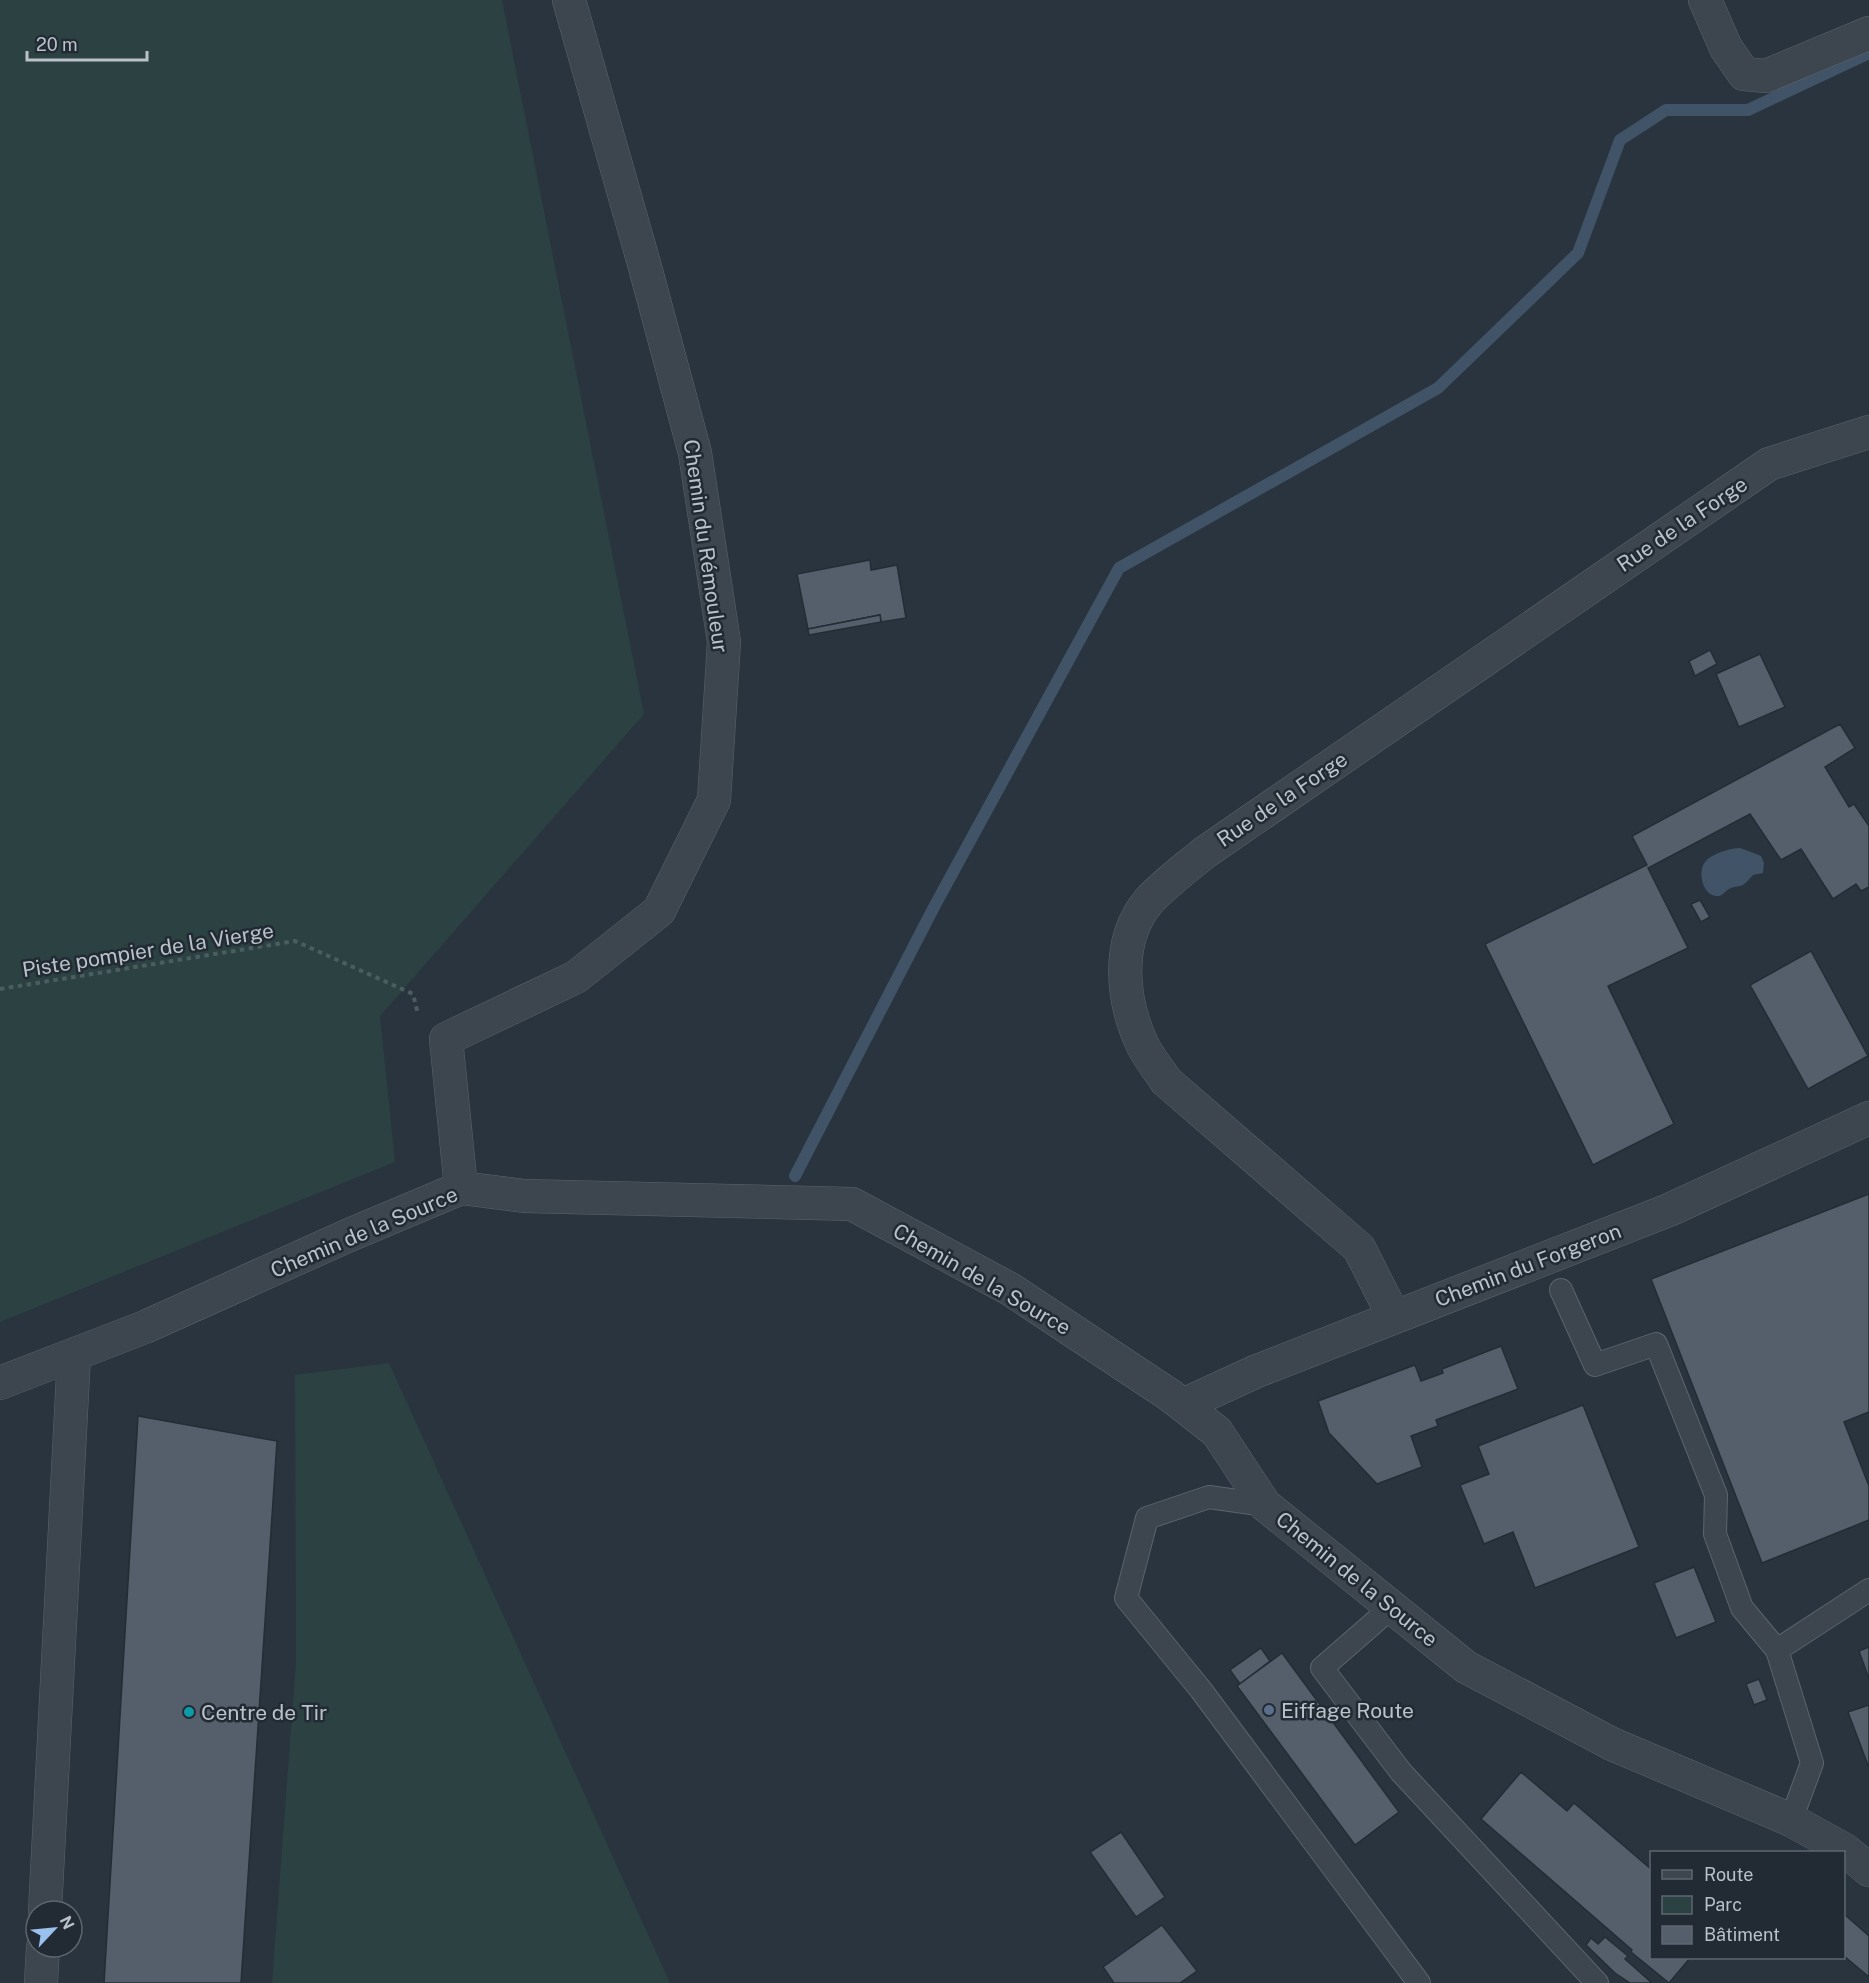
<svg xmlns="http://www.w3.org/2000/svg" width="1869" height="1983" viewBox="0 0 1869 1983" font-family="'Public Sans',sans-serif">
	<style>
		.green { fill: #2c4141 }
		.water { fill: #415366 }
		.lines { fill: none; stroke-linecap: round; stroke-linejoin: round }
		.stream { stroke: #415366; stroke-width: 12 }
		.building { fill: #555f6c; stroke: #242d36; stroke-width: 1.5 }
		.service-casing { stroke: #5b646c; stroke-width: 24 }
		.minor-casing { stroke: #5b646c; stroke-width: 34 }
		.path { stroke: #4b5e5f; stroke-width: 4; stroke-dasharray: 4.5 4.5; stroke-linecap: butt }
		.service { stroke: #3d464f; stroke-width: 22 }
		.minor { stroke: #3d464f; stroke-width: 33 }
		.service-dot { fill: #5c6f8a; stroke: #222b34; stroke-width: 2 }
		.culture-dot { fill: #0f9aa8; stroke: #222b34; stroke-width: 2 }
		.labels { text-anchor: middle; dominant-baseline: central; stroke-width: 5; stroke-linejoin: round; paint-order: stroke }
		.street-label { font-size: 21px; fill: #b9c1c9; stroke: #222b34 }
		.poi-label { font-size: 21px; fill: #b9c1c9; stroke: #222b34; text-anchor: start }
	</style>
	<rect width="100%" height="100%" fill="#29343f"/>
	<g class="green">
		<path d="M0 0H502L644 714 380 1016 395 1162 0 1322Z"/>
		<path d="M389 1363 670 1983H272L296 1662 295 1375Z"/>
	</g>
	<path class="water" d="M1739 848C1745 849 1755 854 1761 856L1764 863 1763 873 1753 875C1750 878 1746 883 1743 885 1739 887 1734 886 1729 889 1725 891 1723 896 1718 896 1703 897 1697 872 1705 862 1712 853 1729 849 1739 848Z"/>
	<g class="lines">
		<path class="stream" d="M795 1176 934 907 1119 568 1438 388 1578 253 1620 140 1666 110H1748L1869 53"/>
	</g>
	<g class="building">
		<path d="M870 560 871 570 897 565 906 618 881 622 880 615 808 629 797 574Z"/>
		<path d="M880 615 881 622 809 635 808 629Z"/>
		<path d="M1710 650 1717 664 1695 676 1689 661Z"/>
		<path d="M1760 654 1785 707 1739 727 1716 674Z"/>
		<path d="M1840 724 1855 748 1825 767 1849 807 1854 804 1869 826V887L1861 891 1856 884 1833 899 1801 849 1781 860 1750 814 1648 868 1688 948 1608 986 1674 1124 1593 1165 1485 944 1647 865 1632 836Z"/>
		<path d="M1700 900 1710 917 1701 922 1691 904Z"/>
		<path d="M1811 951 1868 1056 1808 1089 1750 985Z"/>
		<path d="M1869 1194V1412L1844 1422 1869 1486V1520L1762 1563 1651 1279Z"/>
		<path d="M1501 1346 1518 1389 1436 1420 1438 1426 1411 1436 1422 1467 1377 1484 1329 1433 1318 1401 1415 1365 1421 1381 1443 1373 1442 1369Z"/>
		<path d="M1583 1405 1639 1547 1535 1588 1513 1532 1484 1544 1460 1485 1489 1474 1478 1446Z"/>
		<path d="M138 1416 277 1441 241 1983H104Z"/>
		<path d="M1694 1567 1716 1622 1676 1638 1654 1583Z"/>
		<path d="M1869 1647V1679L1859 1651Z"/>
		<path d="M1261 1648 1270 1661 1240 1684 1230 1670Z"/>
		<path d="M1282 1653 1399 1812 1355 1845 1237 1686Z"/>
		<path d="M1759 1679 1767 1700 1754 1705 1746 1684Z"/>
		<path d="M1869 1705V1768L1848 1712Z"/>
		<path d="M1521 1772 1567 1811 1574 1803 1652 1870V1958H1690L1669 1983 1631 1952 1632 1950 1481 1819Z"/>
		<path d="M1121 1832 1165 1897 1136 1917 1090 1852Z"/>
		<path d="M1844 1914 1869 1936V1977L1844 1956Z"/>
		<path d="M1162 1925 1197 1971 1180 1983H1114L1103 1967Z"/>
		<path d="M1605 1937 1628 1956 1625 1959 1652 1983H1630L1615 1973 1586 1945 1591 1938 1598 1944Z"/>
	</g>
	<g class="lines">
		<defs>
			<g id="service">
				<path d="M1561 1290 1595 1365 1656 1344 1716 1495 1715 1534 1742 1608 1777 1650"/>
				<path d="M1265 1505 1209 1497 1147 1518 1126 1598 1201 1690 1419 1983"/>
				<path d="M1392 1607 1322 1668 1401 1772 1597 1983"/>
				<path d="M1791 1820 1812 1763 1777 1650 1869 1590"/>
			</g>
			<g id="minor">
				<path d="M1705 0 1726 48 1744 74 1766 76 1869 33"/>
				<path d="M461 1188 446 1039 576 977 659 911 714 800 724 642 695 453 645 267 569 0"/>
				<path d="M1394 1317 1359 1248 1166 1081C1159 1070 1149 1058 1143 1046 1122 1002 1115 942 1148 902 1163 885 1186 868 1204 853L1769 464 1869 432"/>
				<path d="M0 1383 145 1327 347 1236 461 1188 524 1196 852 1204 1010 1289 1171 1396 1217 1432 1265 1505 1466 1667 1612 1744 1791 1820 1845 1850 1869 1870"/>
				<path d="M1183 1405 1257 1371 1669 1210 1869 1118"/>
				<path d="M45 1911 74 1355"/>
				<path d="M41 1983 43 1947"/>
			</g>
		</defs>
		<use href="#service" class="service-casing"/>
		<use href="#minor" class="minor-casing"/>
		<path class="path" d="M0 989 295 941 413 994 418 1014"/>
		<use href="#service" class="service"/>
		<use href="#minor" class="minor"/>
	</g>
	<circle class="service-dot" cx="1269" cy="1710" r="6"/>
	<circle class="culture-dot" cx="189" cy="1712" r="6"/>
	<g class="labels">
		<g class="street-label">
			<text transform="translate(1682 524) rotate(-34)">Rue de la Forge</text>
			<text transform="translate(706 546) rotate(82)">Chemin du Rémouleur</text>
			<text transform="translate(1282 799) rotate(-34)">Rue de la Forge</text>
			<text transform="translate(148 950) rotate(-9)">Piste pompier de la Vierge</text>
			<text transform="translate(364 1232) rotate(-23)">Chemin de la Source</text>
			<text transform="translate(1528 1265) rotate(-21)">Chemin du Forgeron</text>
			<text transform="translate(982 1279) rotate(30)">Chemin de la Source</text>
			<text transform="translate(1357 1579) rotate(39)">Chemin de la Source</text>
		</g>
		<g class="poi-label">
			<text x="1281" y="1710">Eiffage Route</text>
			<text x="201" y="1712">Centre de Tir</text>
		</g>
	</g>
	<rect x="1650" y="1851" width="195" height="108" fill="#222b34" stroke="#5e6770" stroke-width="1.5"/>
	<rect x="1662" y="1870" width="30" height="9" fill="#3d464f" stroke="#5e6770" stroke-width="1.5"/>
	<text x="1704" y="1881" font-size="18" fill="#b9c1c9">Route</text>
	<rect x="1662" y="1896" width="30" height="18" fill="#2c4141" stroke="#5e6770" stroke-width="1.5"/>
	<text x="1704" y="1911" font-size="18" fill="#b9c1c9">Parc</text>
	<rect x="1662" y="1926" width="30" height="18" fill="#555f6c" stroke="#5e6770" stroke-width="1.5"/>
	<text x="1704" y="1941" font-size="18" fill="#b9c1c9">Bâtiment</text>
	<g transform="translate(54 1929) rotate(64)"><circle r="28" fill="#222b34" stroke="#5e6770" stroke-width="1.5"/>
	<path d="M0-4.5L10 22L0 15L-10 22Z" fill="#9ac1ee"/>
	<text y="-9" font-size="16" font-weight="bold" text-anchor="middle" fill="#b9c1c9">N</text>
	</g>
	<path d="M27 51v9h120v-9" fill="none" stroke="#b9c1c9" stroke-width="3"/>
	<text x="36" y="51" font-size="18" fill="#b9c1c9" stroke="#222b34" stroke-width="4.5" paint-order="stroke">20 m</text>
</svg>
